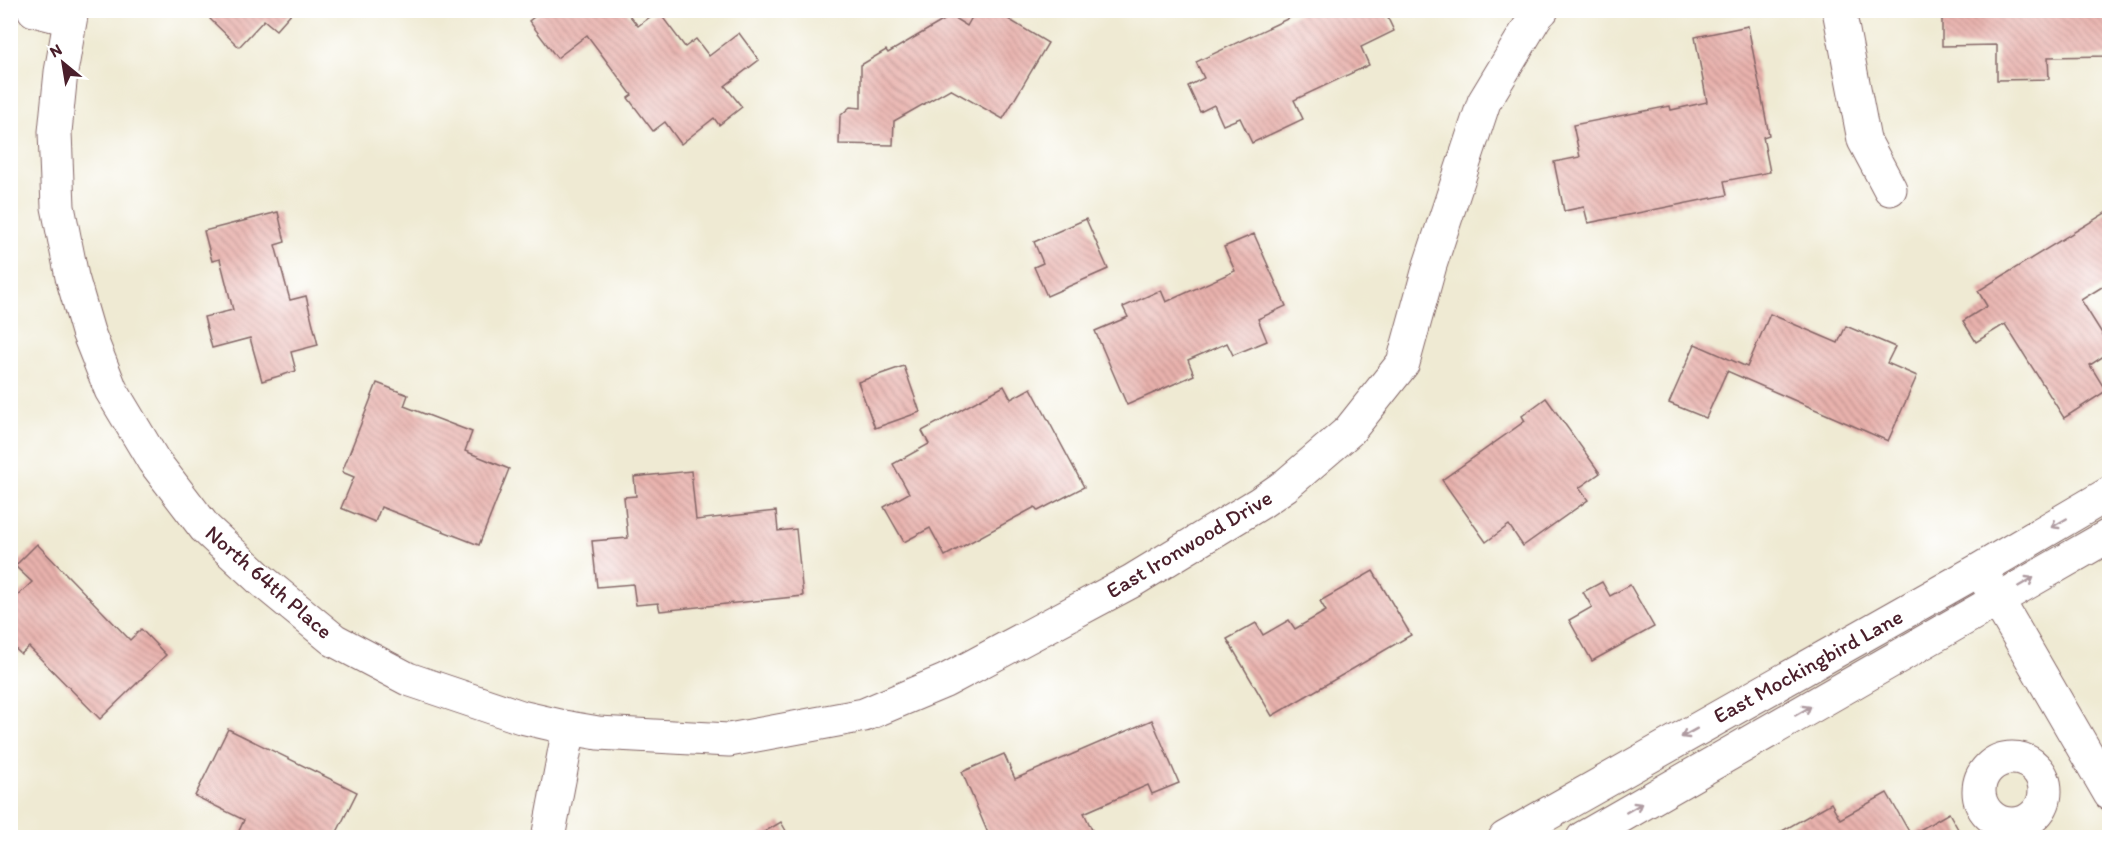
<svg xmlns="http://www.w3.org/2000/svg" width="2120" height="848" viewBox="0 0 2120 848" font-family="Itim,sans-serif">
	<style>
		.building { fill: url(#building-back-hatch) }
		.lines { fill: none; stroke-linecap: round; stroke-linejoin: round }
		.minor-casing { stroke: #846666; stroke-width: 35 }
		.minor { stroke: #fff; stroke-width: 33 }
		.oneway { stroke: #ae9aa0 }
		.labels { text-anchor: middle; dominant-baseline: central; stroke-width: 5; stroke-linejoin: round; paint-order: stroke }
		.street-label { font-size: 22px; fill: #4a1f2b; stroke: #fff }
	</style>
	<defs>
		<pattern id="building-back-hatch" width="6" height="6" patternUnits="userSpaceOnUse" patternTransform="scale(1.5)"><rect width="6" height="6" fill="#e9b2ad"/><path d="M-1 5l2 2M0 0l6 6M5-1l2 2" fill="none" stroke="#bf908d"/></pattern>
	</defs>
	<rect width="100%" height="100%" fill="#fff"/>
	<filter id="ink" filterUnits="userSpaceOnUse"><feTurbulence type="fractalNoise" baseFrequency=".0167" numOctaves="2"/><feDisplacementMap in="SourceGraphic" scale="12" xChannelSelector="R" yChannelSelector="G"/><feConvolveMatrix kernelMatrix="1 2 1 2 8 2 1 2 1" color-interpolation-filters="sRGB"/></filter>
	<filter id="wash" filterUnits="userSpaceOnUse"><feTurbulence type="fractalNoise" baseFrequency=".008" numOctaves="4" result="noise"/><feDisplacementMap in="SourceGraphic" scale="24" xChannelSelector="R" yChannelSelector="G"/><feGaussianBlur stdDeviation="1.35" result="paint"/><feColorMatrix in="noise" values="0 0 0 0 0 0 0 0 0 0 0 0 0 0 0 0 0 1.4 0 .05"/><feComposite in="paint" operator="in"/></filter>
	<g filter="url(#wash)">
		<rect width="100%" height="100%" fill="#efead3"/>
		<g id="blocks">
			<g class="building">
				<path d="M217 10H294L276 30 264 20 239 47 210 19Z"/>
				<path d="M543 10H625L638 26 658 11 685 47 696 39 709 56 739 33 759 60 725 86 742 107 719 125 714 118 681 144 665 122 653 131 628 98 632 95 587 35 557 58 529 21Z"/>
				<path d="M976 10H1002L1010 15 1008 19 1048 43 1003 119 950 89 894 121 893 145 839 144 840 116 850 107 861 108V65L886 50 888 53 951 16 967 26Z"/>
				<path d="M1306 10H1384L1394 31 1361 47 1369 65 1294 100 1303 119 1252 143 1240 118 1223 125 1214 105 1200 112 1188 86 1204 78 1196 62Z"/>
				<path d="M1942 10H2110V56L2048 57 2049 79 1997 80V45L1942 46Z"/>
				<path d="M1748 26 1769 135 1763 137 1770 172 1724 181 1727 195 1588 223 1584 207 1564 211 1554 162 1580 157 1573 125 1670 106 1671 110 1707 102 1695 37Z"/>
				<path d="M2110 210V282L2081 300 2110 346V352L2090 365 2106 391 2064 418 2005 324 1976 342 1963 321 1987 306 1978 291Z"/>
				<path d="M278 212 285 242 275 245 290 300 306 296 318 345 291 352 296 371 262 381 250 338 212 348 204 317 233 310 220 259 212 261 204 231Z"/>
				<path d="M1086 219 1108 269 1047 296 1034 267 1043 263 1034 242Z"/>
				<path d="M1254 234 1286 306 1258 319 1267 341 1233 355 1227 343 1188 360 1194 375 1127 405 1095 331 1128 317 1123 307 1161 290 1166 302 1235 271 1224 247Z"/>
				<path d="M1770 314 1838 343 1846 326 1895 347 1887 363 1917 376 1888 441 1727 371 1706 418 1669 403 1695 344 1747 367Z"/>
				<path d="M904 366 920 412 875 428 858 382Z"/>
				<path d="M377 383 408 395 404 406 472 432 465 451 509 469 479 545 381 507 375 522 341 508 354 477 342 472Z"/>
				<path d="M1004 386 1011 399 1031 388 1084 487 1038 511 1035 507 945 556 930 528 904 542 884 507 909 493 893 464 929 444 922 431Z"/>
				<path d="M1546 398 1600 473 1579 488 1588 500 1523 546 1509 525 1486 542 1442 480 1525 421 1522 416Z"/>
				<path d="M691 471 696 520 776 511 778 531 796 529 803 596 660 611 658 603 636 605 633 584 597 587 592 541 628 538 624 497 636 496 634 477Z"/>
				<path d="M37 544 130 640 141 629 166 655 100 719 29 647 21 654 10 644V603L32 582 15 566Z"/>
				<path d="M1373 571 1411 635 1272 716 1227 639 1256 623 1263 635 1289 620 1295 629 1326 611 1320 601Z"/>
				<path d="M1602 582 1610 596 1630 585 1654 627 1592 661 1569 620 1592 607 1583 592Z"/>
				<path d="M1152 720 1179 783 1152 794 1148 785 1084 813 1092 830 1074 838H990L962 772 1004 754 1015 779Z"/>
				<path d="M228 729 357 792 334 838H248L238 833 244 820 195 796Z"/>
				<path d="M1887 793 1911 835 1949 813 1963 838H1770L1831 803 1840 819Z"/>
				<path d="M781 822 790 838H754Z"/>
			</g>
		</g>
	</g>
	<g filter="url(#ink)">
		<use href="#blocks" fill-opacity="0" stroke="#846666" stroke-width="1.5"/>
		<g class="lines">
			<defs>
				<g id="minor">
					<path d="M34 10 69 19"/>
					<path d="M72 10 61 72 55 132 58 207 72 277 88 332 111 390 153 460 205 528 260 579 334 640 408 679 521 717 569 728 598 733 729 740 864 715 945 681 1132 581 1260 503 1286 485 1349 431 1403 363 1430 265 1484 102 1536 16 1542 10"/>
					<path d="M1839 10 1864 140 1890 189"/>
					<path d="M1986 580 2110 794"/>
					<circle cx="2012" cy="791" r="33"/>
					<path d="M548 838 569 728"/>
					<path d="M1505 838 1979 570 2110 493"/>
					<path d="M1583 838 2110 535"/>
				</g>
			</defs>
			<use href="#minor" class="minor-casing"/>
			<use href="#minor" class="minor"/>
		</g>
		<defs><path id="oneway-shaft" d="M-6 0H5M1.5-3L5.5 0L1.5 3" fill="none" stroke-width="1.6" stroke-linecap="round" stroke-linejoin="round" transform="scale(1.5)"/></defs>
		<g class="oneway">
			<use href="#oneway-shaft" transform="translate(2059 523) rotate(150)"/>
			<use href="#oneway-shaft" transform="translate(2026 582) rotate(-30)"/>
			<use href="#oneway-shaft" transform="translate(1803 711) rotate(-30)"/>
			<use href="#oneway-shaft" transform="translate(1689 733) rotate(151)"/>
			<use href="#oneway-shaft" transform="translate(1634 808) rotate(-30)"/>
		</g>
	</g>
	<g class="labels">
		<g class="street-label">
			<text transform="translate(1189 544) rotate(-31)">East Ironwood Drive</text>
			<text transform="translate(269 582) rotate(41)">North 64th Place</text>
			<text transform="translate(1808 666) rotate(-29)">East Mockingbird Lane</text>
		</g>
	</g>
	<rect width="2120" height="848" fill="none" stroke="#fff" stroke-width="36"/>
	<g transform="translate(63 63) rotate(330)" stroke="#ffffff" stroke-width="4.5" paint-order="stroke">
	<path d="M0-4.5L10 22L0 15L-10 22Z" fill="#4a1f2b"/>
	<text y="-9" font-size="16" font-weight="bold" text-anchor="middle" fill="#4a1f2b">N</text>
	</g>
</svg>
